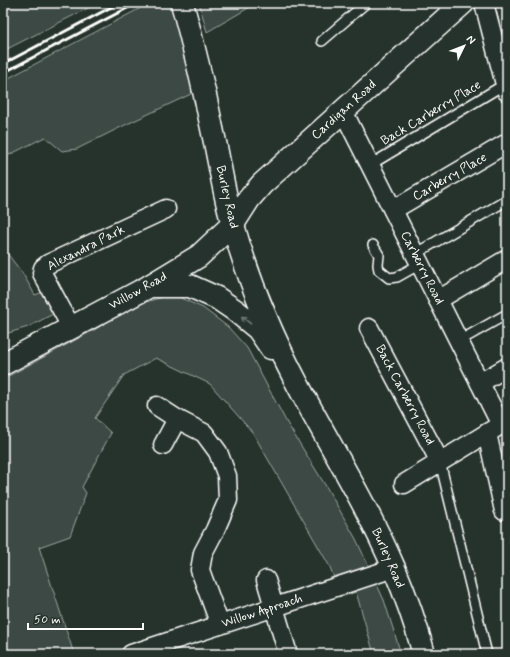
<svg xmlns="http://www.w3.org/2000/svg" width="510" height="657" viewBox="0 0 510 657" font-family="Mynerve,sans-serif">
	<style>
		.green { fill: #3e4944; stroke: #9ea4a2 }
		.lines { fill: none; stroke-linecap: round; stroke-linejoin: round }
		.lane-casing { stroke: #fff; stroke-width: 12 }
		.street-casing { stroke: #fff; stroke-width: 21 }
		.secondary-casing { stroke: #fff; stroke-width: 25 }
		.lane { stroke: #26332d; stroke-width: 9 }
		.street { stroke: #26332d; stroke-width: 18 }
		.secondary { stroke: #26332d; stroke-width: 22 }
		.rail { stroke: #fff; stroke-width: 3 }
		.oneway { stroke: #727a76 }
		.labels { text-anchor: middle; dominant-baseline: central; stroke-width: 3; stroke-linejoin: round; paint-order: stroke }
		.street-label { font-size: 13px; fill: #fff; stroke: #26332d }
	</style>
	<rect width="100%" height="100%" fill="#26332d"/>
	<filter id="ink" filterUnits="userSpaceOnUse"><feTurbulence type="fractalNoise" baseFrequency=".025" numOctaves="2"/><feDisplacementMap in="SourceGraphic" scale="8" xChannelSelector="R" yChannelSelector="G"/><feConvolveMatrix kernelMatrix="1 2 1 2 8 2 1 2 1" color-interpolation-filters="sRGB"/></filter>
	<g filter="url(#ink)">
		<g class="green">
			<path d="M3 3H98L3 51Z"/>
			<path d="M150 3H171L182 39 193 87 191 94 123 126 77 149 62 151 45 137 3 158V81Z"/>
			<path d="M199 3H257L207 32Z"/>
			<path d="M3 248 23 274 35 295 43 292 55 313 28 327 5 334H3Z"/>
			<path d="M174 295 203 308 228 327 247 348 287 423 327 488 356 539 384 600 401 654H374L356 592 341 597 330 567 253 433 210 384 156 358 124 375 95 418 111 433 82 487 86 493 70 536 39 547 74 654H3V379L94 330 133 306 156 299Z"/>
		</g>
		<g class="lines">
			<defs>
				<g id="lane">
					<path d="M322 41 366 3"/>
					<path d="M370 165 505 84"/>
					<path d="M373 245 379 255 378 265 379 270 389 278 397 277 420 264"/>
					<path d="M415 254 507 200"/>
					<path d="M459 341 507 314"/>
					<path d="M440 462 487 654"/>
				</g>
				<g id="street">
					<path d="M484 3 507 92"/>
					<path d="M343 111 501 425"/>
					<path d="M393 210 507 143"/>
					<path d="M438 300 507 259"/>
					<path d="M71 327 42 273 43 268 48 264 166 209"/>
					<path d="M369 328 440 462"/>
					<path d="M480 383 507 367"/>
					<path d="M157 406 177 419 204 433 218 452 227 476 228 500 215 530 203 553 200 570 220 625"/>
					<path d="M487 433 504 511"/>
					<path d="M163 445 177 419"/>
					<path d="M404 484 507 421"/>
					<path d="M266 580 288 654"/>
					<path d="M131 654 394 568"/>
				</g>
				<g id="secondary">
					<path d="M182 3C194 46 204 89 213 133 220 164 224 195 233 225 242 257 253 288 266 318 302 404 357 482 394 568 406 596 416 625 424 654"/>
					<path d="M150 286H190L217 298 236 311 258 329 271 348"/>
					<path d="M3 364 148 287 199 256 233 224 249 199 262 184 463 3"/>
				</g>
			</defs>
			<use href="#lane" class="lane-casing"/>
			<use href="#street" class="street-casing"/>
			<use href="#secondary" class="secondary-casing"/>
			<use href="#lane" class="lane"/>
			<use href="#street" class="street"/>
			<use href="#secondary" class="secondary"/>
			<g class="rail">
				<path d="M3 64 119 3"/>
				<path d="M3 73 137 3"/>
			</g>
		</g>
		<defs><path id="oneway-shaft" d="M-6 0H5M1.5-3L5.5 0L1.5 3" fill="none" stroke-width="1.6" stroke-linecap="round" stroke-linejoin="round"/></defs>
		<use class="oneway" href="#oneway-shaft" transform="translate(246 320) rotate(-140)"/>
	</g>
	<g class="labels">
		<g class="street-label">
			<text transform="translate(344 110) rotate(-42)">Cardigan Road</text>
			<text transform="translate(431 113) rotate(-31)">Back Carberry Place</text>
			<text transform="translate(450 177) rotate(-30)">Carberry Place</text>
			<text transform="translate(227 197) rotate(77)">Burley Road</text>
			<text transform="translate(86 248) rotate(-27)">Alexandra Park</text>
			<text transform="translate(422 268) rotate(63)">Carberry Road</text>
			<text transform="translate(138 291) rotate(-29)">Willow Road</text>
			<text transform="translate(405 395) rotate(62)">Back Carberry Road</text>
			<text transform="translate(388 558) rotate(66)">Burley Road</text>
			<text transform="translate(262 611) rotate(-18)">Willow Approach</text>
		</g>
	</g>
	<rect width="510" height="657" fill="none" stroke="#26332d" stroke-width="16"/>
	<rect x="8" y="8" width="494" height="641" fill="none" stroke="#fff" stroke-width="1.5" filter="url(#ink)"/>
	<g transform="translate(464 46) rotate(47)" stroke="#26332d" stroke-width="3" paint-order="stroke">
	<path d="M0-3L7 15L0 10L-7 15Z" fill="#ffffff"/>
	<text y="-6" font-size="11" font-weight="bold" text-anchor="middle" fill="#ffffff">N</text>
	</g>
	<path d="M28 623v6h115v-6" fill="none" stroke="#ffffff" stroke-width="2"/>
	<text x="34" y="623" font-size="12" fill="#ffffff" stroke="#26332d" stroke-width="3" paint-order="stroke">50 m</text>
</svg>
